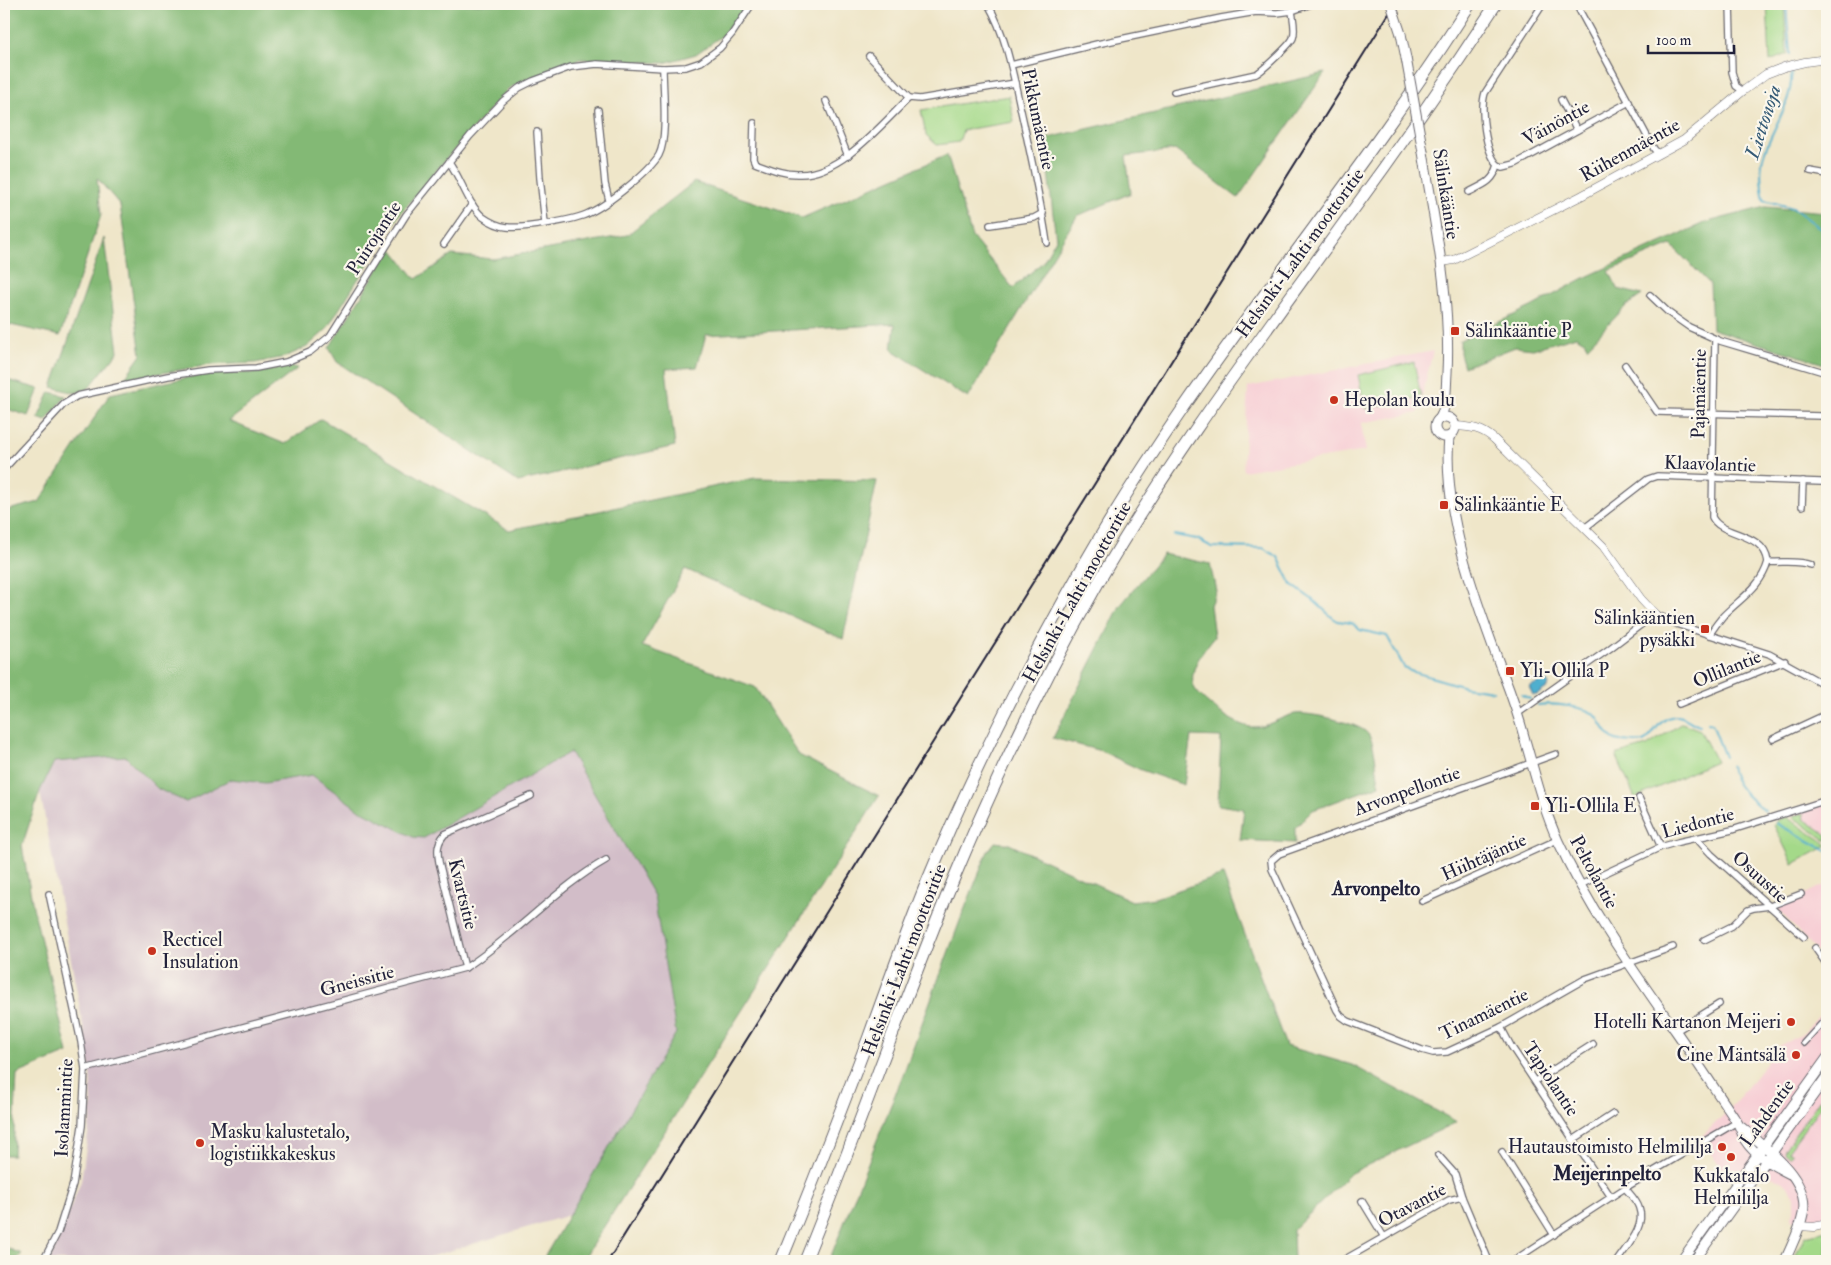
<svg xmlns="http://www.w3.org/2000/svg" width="1831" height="1265" viewBox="0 0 1831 1265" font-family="'IM FELL Double Pica',serif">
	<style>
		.built { fill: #f7cfd5 }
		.industrial { fill: #d2bdc8 }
		.green { fill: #a4d989; stroke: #637e62 }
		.forest { fill: #83b975; stroke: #526e58 }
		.water { fill: #4fafce; stroke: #386884 }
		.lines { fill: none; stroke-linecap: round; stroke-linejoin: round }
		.stream { stroke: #4fafce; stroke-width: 2 }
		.minor-casing { stroke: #6a676d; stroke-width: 8 }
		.tertiary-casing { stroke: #6a676d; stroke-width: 9 }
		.secondary-casing { stroke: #6a676d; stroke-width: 11 }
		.motorway-casing { stroke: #6a676d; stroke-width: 13 }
		.minor { stroke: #fff; stroke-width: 5.5 }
		.tertiary { stroke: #fff; stroke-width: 8 }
		.secondary { stroke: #fff; stroke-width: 9 }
		.motorway { stroke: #fff; stroke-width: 11 }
		.rail { stroke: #22223b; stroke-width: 2 }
		.secondary-bridge-casing { stroke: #6a676d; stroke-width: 11; stroke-linecap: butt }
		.secondary-bridge { stroke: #fff; stroke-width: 9 }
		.poi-dot { fill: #c8321e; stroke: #fbf7ec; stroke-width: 2 }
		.labels { text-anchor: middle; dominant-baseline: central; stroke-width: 4.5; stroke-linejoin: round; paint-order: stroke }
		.street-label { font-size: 19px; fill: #22223b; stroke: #fbf7ec }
		.poi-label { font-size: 19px; fill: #22223b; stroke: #fbf7ec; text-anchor: start }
		.water-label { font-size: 20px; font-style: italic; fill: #345a76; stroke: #fbf7ec }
		.neighbourhood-label { font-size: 20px; font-weight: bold; fill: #22223b; stroke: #fbf7ec }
	</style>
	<rect width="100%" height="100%" fill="#fbf7ec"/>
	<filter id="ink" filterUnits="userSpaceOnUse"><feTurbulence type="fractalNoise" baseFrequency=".02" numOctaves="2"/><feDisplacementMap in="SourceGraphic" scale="10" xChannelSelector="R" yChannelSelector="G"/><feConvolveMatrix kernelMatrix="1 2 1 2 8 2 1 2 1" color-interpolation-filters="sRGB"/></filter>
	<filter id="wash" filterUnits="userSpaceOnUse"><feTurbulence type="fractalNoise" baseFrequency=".0096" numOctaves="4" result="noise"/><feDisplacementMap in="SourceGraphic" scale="20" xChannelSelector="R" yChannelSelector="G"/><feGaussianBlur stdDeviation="1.12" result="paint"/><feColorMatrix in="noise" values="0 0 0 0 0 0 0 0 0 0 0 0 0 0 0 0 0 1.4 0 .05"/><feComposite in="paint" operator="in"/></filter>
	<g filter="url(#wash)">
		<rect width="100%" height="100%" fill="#efe6c9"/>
		<g class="built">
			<path d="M1433 351 1418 413 1361 423 1366 451 1243 471 1248 387Z"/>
			<path d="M1827 798V840L1789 814Z"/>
			<path d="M1827 884V963L1776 907Z"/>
			<path d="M1827 1006V1222L1811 1225 1791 1219 1794 1210V1197L1789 1188 1781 1181 1768 1175 1726 1176 1700 1138 1732 1107 1780 1045 1804 1033Z"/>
		</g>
		<path class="industrial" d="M570 752 654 896 676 1033 569 1215 416 1261H50L81 1181 92 1107 89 1058 40 791 54 762 125 756 158 789 186 802 231 779 265 783 312 775 358 809 413 837 424 838Z"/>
		<g class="green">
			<path d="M1767 4H1784L1787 54 1770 61Z"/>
			<path d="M1009 96 1014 122 963 130 959 142 937 145 926 135 921 110Z"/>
			<path d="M1414 362 1421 397 1365 409 1358 375Z"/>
			<path d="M1682 723 1700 730 1716 761 1635 798 1617 757 1618 754 1647 746Z"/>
			<path d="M1803 813 1804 819 1827 835V841L1793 817 1796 815Z"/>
			<path d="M1786 817 1827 844V846L1793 864 1774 825 1777 820Z"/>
			<path d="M1822 1096 1826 1099 1827 1101 1824 1102 1788 1151 1792 1154 1789 1157 1784 1153 1785 1149Z"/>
			<path d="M1827 1231 1826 1261H1793L1805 1236Z"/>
		</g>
		<g class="forest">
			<path d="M4 4H749L723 35 696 54 664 63 580 59 509 88 447 158 399 215 326 330 307 347 285 357 255 363 210 365 124 379 141 355 120 205 97 178 101 215 60 336 6 324 4 333Z"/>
			<path d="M1325 73 1238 198 1175 150 1126 156 1131 193 1077 216 968 398 892 350 895 324 706 335 697 367 666 369 675 446 518 482 337 362 329 348 391 248 416 279 452 255 493 259 627 235 694 182 802 218 947 155 972 237 1013 288 1043 262 1056 239 1044 139Z"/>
			<path d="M1765 207 1827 212V365L1712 329 1710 284 1671 245 1609 271 1618 289 1642 295 1626 306 1587 347 1586 342 1576 336 1533 349 1515 347 1464 367 1460 353V340L1531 307 1586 277 1704 223Z"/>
			<path d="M104 238 118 352 88 389 75 393 52 387Z"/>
			<path d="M288 366 298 368 229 421 285 444 321 419 509 530 755 478 877 481 843 639 685 569 642 646 755 687 799 755 879 796 582 1261H542L676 1033 654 896 570 752 424 838 413 837 358 809 312 775 265 783 231 779 186 802 158 789 125 756 54 762 40 791 22 846 33 907 68 1053 17 1074 13 1155H4V511L39 502 110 394 209 373H257Z"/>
			<path d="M4 379 39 389 28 416 4 408Z"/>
			<path d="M50 392 66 396 46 421 38 418Z"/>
			<path d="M1163 554 1210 564 1216 591 1210 605 1214 637C1206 648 1195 660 1193 674 1192 678 1193 685 1195 689 1204 702 1235 726 1251 727 1268 728 1279 717 1295 714 1309 712 1353 722 1365 731 1377 740 1375 771 1380 785L1313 810 1295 828V843L1240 840 1244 809 1218 805 1221 737 1191 736 1184 785 1141 770 1101 751 1053 738 1120 606Z"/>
			<path d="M995 842 1009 844 1132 901 1155 898 1223 875 1286 1046 1352 1065 1457 1122 1351 1173 1293 1230 1294 1261H829L904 1072 961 918 988 851Z"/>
			<path d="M4 1247 22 1254 15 1261H4Z"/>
		</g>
		<path class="water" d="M1545 679 1549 684 1548 687 1537 695H1533L1529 687Z"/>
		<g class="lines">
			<g class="stream">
				<path d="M1786 4 1790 54"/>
				<path d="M1791 70C1794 101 1773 126 1764 154 1759 169 1761 185 1764 200L1793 208 1827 233"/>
				<path d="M1174 535 1197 539 1212 547 1263 548 1278 557 1292 585 1313 600 1333 618 1338 621 1352 623 1360 630 1387 636 1404 667 1410 671 1465 687 1493 691"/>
				<path d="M1522 695 1530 699"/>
				<path d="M1538 705C1552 703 1588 706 1597 717 1603 725 1608 740 1620 741 1627 741 1637 743 1643 742 1653 739 1657 718 1675 716 1686 715 1690 724 1700 726"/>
				<path d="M1708 723 1712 724 1725 757"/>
				<path d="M1731 766C1733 785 1751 800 1765 811"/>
				<path d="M1776 823 1827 851"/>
			</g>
		</g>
	</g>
	<g filter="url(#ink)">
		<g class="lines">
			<defs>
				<g id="minor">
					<path d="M988 4C1008 39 1014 80 1023 120 1032 161 1041 202 1047 243"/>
					<path d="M1576 4 1654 149 1659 154"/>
					<path d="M1730 4 1732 72 1736 86 1743 91"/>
					<path d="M869 56 909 98"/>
					<path d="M1011 65 1097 44 1221 18 1256 12 1277 13 1292 11 1311 4"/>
					<path d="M1174 92 1256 74C1262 71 1291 44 1293 38 1296 30 1293 19 1292 11"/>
					<path d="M1561 100 1577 130"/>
					<path d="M826 101 848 156"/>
					<path d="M598 110 605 184 609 200"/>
					<path d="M754 123 753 158 755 163C769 168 785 175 800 174 841 174 881 125 909 98L920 99 1015 83"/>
					<path d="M537 132 540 178 545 223"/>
					<path d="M449 162C461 178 468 205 483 217 490 222 498 226 507 227 522 229 576 220 589 213 607 205 649 172 659 155 668 138 663 89 663 68"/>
					<path d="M1498 165 1503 167 1515 164 1629 102"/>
					<path d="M1810 171 1827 174"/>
					<path d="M1469 192C1485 184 1493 182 1498 165 1485 152 1480 109 1485 93L1543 4"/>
					<path d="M990 225 1034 218 1043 213"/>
					<path d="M444 244 472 204"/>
					<path d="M1650 295 1669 313 1689 327 1720 341 1827 373"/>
					<path d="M1715 339 1712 517C1721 537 1764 531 1768 562 1783 563 1796 560 1811 565"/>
					<path d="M1625 365 1657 412 1821 416"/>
					<path d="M4 469 64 404 77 396 168 376 208 370 256 368 286 362 310 352 330 336 406 215 470 136 503 101 519 88 533 81 571 67 597 64 663 68 686 67 701 62 720 48 732 34 752 4"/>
					<path d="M1802 506 1803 481"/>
					<path d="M1586 527 1648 479 1657 476 1821 482"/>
					<path d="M1709 635C1713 629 1718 622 1723 616 1741 598 1761 587 1768 562"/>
					<path d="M1679 704 1785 661"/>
					<path d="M1517 714 1609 649 1655 614 1679 625 1769 654 1827 686"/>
					<path d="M1773 739 1827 714"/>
					<path d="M1556 754 1279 854 1271 861 1272 869 1337 1010 1341 1016 1348 1021 1422 1050 1433 1053 1447 1052 1501 1027 1585 979 1673 947"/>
					<path d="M1639 798 1661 847"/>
					<path d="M1697 839 1711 854 1804 937"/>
					<path d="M1580 885 1661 847 1678 842 1732 830 1827 800"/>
					<path d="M1422 901 1557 840"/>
					<path d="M1704 940 1732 926 1748 910 1754 908 1770 906 1801 894"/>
					<path d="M1815 948 1827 965"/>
					<path d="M465 968 439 862C437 850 437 843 445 834L531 796"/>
					<path d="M1501 1027 1511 1046 1611 1197"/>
					<path d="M1676 1031 1719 1004"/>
					<path d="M1804 1043 1827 1018"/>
					<path d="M85 1069 465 968C515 936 555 889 606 860"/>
					<path d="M1535 1081 1593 1044"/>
					<path d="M1573 1140 1613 1114"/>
					<path d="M1502 1152 1554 1235"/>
					<path d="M1438 1155 1455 1174 1462 1197"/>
					<path d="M1362 1201 1384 1237"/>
					<path d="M43 1261 58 1232 73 1184 82 1126 85 1069 81 1042 49 894"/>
					<path d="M1342 1261 1449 1200 1462 1197 1489 1261"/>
					<path d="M1513 1261 1625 1188 1737 1122"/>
					<path d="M1617 1261C1627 1246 1646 1227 1639 1208 1637 1201 1630 1194 1625 1188"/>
				</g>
				<g id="tertiary">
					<path d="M1442 262 1454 260 1581 196 1684 140 1743 91 1766 74 1784 67 1805 62 1827 59"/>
					<path d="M1456 426C1471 427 1482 428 1494 439L1603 546 1641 599 1655 614"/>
					<path d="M1799 1226 1814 1227 1827 1224"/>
				</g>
				<g id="secondary">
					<path d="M1401 34 1406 58"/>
					<path d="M1423 152C1435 225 1451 298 1447 373 1446 387 1447 405 1440 418"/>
					<circle cx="1445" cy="427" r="10"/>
					<path d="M1449 437C1442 513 1476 601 1502 671 1511 694 1519 717 1525 740 1535 774 1543 808 1558 841 1589 909 1633 970 1675 1030 1696 1060 1716 1091 1737 1122 1740 1127 1742 1134 1745 1140 1755 1156 1774 1166 1790 1174"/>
					<path d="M1741 1127C1764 1146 1811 1179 1803 1214 1800 1230 1791 1246 1785 1261"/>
					<path d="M1681 1261 1827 1058"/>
					<path d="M1694 1261 1827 1076"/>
				</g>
				<g id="motorway">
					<path d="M781 1261C811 1188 840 1113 868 1039 886 989 904 939 924 889 968 782 1020 678 1077 577 1190 374 1346 200 1470 4"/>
					<path d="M805 1261C856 1136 900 1008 952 883 995 780 1043 680 1098 583 1171 457 1258 342 1343 224 1396 152 1447 79 1496 4"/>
				</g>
			</defs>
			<use href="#minor" class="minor-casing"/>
			<use href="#tertiary" class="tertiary-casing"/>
			<use href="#secondary" class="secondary-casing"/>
			<use href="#motorway" class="motorway-casing"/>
			<use href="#minor" class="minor"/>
			<use href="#tertiary" class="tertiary"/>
			<use href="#secondary" class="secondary"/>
			<use href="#motorway" class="motorway"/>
			<path class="rail" d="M608 1261 1395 4"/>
			<defs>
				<g id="secondary-bridge">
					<path d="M1391 4 1401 34"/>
					<path d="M1406 58 1423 152"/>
				</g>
			</defs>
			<use href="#secondary-bridge" class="secondary-bridge-casing"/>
			<use href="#secondary-bridge" class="secondary-bridge"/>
		</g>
	</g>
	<g class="poi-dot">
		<rect x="1450" y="326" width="10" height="10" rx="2.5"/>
		<circle cx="1334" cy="400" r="5"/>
		<rect x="1439" y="500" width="10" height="10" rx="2.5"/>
		<rect x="1700" y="624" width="10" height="10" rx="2.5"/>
		<rect x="1505" y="666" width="10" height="10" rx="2.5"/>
		<rect x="1530" y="801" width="10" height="10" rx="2.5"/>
		<circle cx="152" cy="951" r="5"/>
		<circle cx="1791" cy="1022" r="5"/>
		<circle cx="1796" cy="1055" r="5"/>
		<circle cx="200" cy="1143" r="5"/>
		<circle cx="1722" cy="1147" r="5"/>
		<circle cx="1731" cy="1157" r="5"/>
	</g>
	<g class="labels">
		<g class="street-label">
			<text transform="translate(1038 119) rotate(78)">Pikkumäentie</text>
			<text transform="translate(1556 123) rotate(-29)">Väinöntie</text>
			<text transform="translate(1630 150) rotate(-29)">Riihenmäentie</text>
			<text transform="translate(1446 194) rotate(81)">Sälinkääntie</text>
			<text transform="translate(374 238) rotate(-57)">Puirojantie</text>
			<text transform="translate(1300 253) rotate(-54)">Helsinki-Lahti moottoritie</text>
			<text transform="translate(1699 394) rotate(-89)">Pajamäentie</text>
			<text transform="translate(1710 464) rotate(2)">Klaavolantie</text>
			<text transform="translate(1077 592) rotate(-61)">Helsinki-Lahti moottoritie</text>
			<text transform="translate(1727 669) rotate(-22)">Ollilantie</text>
			<text transform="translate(1407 791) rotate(-20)">Arvonpellontie</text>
			<text transform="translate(1698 823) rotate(-15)">Liedontie</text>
			<text transform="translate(1484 857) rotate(-24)">Hiihtäjäntie</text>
			<text transform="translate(1594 872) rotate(61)">Peltolantie</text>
			<text transform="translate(1760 877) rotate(42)">Osuustie</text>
			<text transform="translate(463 894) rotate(76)">Kvartsitie</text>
			<text transform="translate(904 960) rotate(-69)">Helsinki-Lahti moottoritie</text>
			<text transform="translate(357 981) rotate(-15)">Gneissitie</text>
			<text transform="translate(1484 1014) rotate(-26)">Tinamäentie</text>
			<text transform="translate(1551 1079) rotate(56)">Tapiolantie</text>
			<text transform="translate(64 1108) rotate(-87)">Isolammintie</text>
			<text transform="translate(1767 1113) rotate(-54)">Lahdentie</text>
			<text transform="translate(1412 1205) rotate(-28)">Otavantie</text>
		</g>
		<g class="poi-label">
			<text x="1465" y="331">Sälinkääntie P</text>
			<text x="1344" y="400">Hepolan koulu</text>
			<text x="1454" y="505">Sälinkääntie E</text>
			<text x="1695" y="618" text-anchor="end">Sälinkääntien<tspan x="1695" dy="22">pysäkki</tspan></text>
			<text x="1520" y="671">Yli-Ollila P</text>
			<text x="1545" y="806">Yli-Ollila E</text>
			<text x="162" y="940">Recticel<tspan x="162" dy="22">Insulation</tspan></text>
			<text x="1781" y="1022" text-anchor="end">Hotelli Kartanon Meijeri</text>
			<text x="1786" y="1055" text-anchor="end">Cine Mäntsälä</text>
			<text x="210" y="1132">Masku kalustetalo,<tspan x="210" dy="22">logistiikkakeskus</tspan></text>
			<text x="1712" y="1147" text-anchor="end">Hautaustoimisto Helmililja</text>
			<text x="1731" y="1176" text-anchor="middle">Kukkatalo<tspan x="1731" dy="22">Helmililja</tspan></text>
		</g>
		<g class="water-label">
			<text transform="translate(1763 122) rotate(-72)">Liettonoja</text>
		</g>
		<g class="neighbourhood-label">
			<text x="1376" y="888">Arvonpelto</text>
			<text x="1607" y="1173">Meijerinpelto</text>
		</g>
	</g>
	<rect width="1831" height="1265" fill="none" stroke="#fbf7ec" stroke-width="20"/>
	<path d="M1648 45v8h86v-8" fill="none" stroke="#22223b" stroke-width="2.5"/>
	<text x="1656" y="45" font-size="15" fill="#22223b" stroke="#fbf7ec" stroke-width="4" paint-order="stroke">100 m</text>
</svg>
